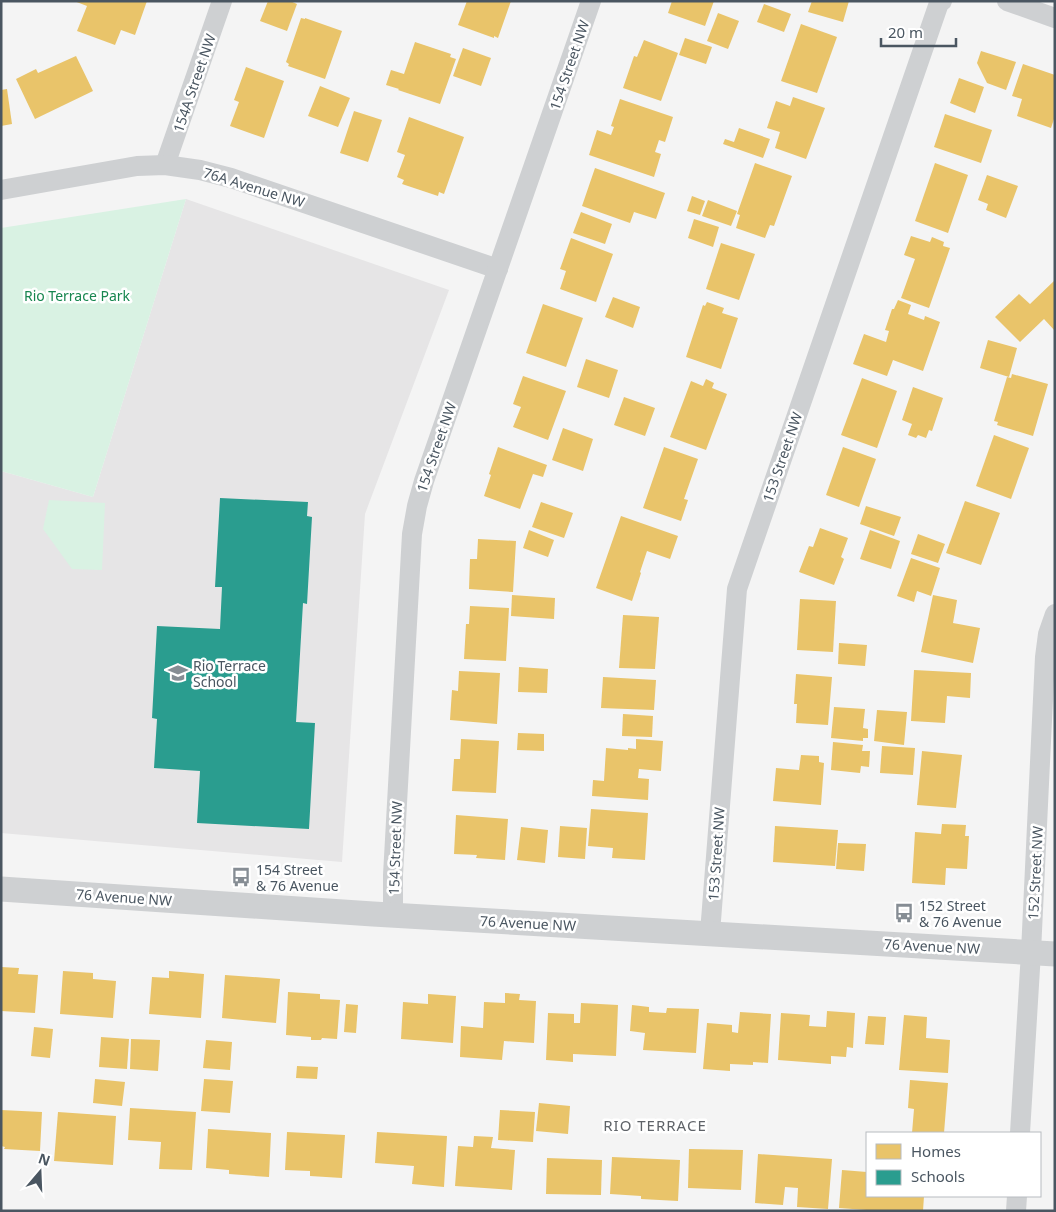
<svg xmlns="http://www.w3.org/2000/svg" width="1056" height="1212" viewBox="0 0 1056 1212" font-family="'Noto Sans',sans-serif">
	<style>
		.education { fill: #e6e5e6 }
		.green { fill: #d9f2e3 }
		.homes { fill: #e9c46a }
		.schools { fill: #2a9d8f }
		.lines { fill: none; stroke-linecap: round; stroke-linejoin: round }
		.minor { stroke: #ced0d2; stroke-width: 20 }
		.tertiary { stroke: #ced0d2; stroke-width: 25 }
		.labels { text-anchor: middle; dominant-baseline: central; stroke-width: 5; stroke-linejoin: round; paint-order: stroke }
		.street-label { font-size: 14px; fill: #4a5661; stroke: #fff }
		.park-label { font-size: 14px; fill: #17864f; stroke: #fff }
		.poi-label { font-size: 14px; fill: #4a5661; stroke: #fff; text-anchor: start }
		.neighbourhood-label { font-size: 15px; letter-spacing: 1px; fill: #5f6368; stroke: #fff }
	</style>
	<rect width="100%" height="100%" fill="#f4f4f4"/>
	<path class="education" d="M186 199 449 290 365 514 342 862 1 833V471L93 497Z"/>
	<g class="green">
		<path d="M186 199 93 497 1 471V228Z"/>
		<path d="M49 500 105 503 102 570 72 569 43 529Z"/>
	</g>
	<g class="homes">
		<path d="M74 1H147L135 35 121 30 115 45 77 31 87 6Z"/>
		<path d="M268 1H290L297 4 287 31 260 21Z"/>
		<path d="M467 1H511L498 38 494 36V38L458 25Z"/>
		<path d="M672 1H714L705 26 668 13Z"/>
		<path d="M812 1H849L843 22 808 12Z"/>
		<path d="M764 4 791 14 784 32 757 22Z"/>
		<path d="M718 13 739 21 728 49 707 41Z"/>
		<path d="M301 18 305 19V18L342 31 325 79 288 66 289 64 286 62Z"/>
		<path d="M801 24 837 37 817 93 781 81Z"/>
		<path d="M685 38 712 47 706 64 679 55Z"/>
		<path d="M644 40 678 53 661 101 623 88 634 56 637 57Z"/>
		<path d="M415 42 451 54 450 57 456 59 440 104 398 90 399 89 386 85 391 70 404 74Z"/>
		<path d="M463 48 491 58 481 86 453 76Z"/>
		<path d="M981 51 1016 62 1006 90 987 83 977 63Z"/>
		<path d="M76 56 93 91 35 119 16 79 36 69 38 73Z"/>
		<path d="M1023 64 1055 75V116L1051 128 1017 116 1022 99 1012 96Z"/>
		<path d="M246 67 284 81 264 138 230 126 239 102 234 100Z"/>
		<path d="M959 78 984 87 975 113 950 103Z"/>
		<path d="M320 86 350 98 338 127 308 116Z"/>
		<path d="M7 89 12 124 1 126V90Z"/>
		<path d="M793 97 825 108 806 159 775 148 780 132 767 128 776 101 790 106Z"/>
		<path d="M620 99 673 117 665 142 659 140 655 152 661 154 654 177 589 155 597 130 611 135 614 127 611 126Z"/>
		<path d="M354 111 382 120 368 162 340 153Z"/>
		<path d="M945 114 992 130 981 163 934 147Z"/>
		<path d="M409 117 464 137 444 194 439 192 438 196 402 184 404 180 397 177 405 155 397 152Z"/>
		<path d="M739 128 770 139 763 158 723 144 725 139 734 142Z"/>
		<path d="M755 163 792 176 774 226 770 225 765 238 736 228 740 215 737 214Z"/>
		<path d="M935 163 968 175 948 233 915 221Z"/>
		<path d="M595 168 665 193 656 219 634 212 630 223 582 206Z"/>
		<path d="M987 175 1018 186 1006 218 986 210 988 204 978 200Z"/>
		<path d="M692 196 705 201 700 215 687 211Z"/>
		<path d="M708 200 737 211 731 226 702 216Z"/>
		<path d="M581 212 612 224 605 244 573 233Z"/>
		<path d="M694 219 719 227 713 247 688 238Z"/>
		<path d="M911 236 930 242 932 237 944 242 943 246 950 248 929 308 901 298 915 259 904 255Z"/>
		<path d="M571 238 613 254 596 302 560 289 566 271 560 269Z"/>
		<path d="M721 243 755 254 739 300 706 289Z"/>
		<path d="M1055 280V331L1044 319 1020 342 995 317 1019 294 1030 304Z"/>
		<path d="M613 297 640 307 633 328 605 317Z"/>
		<path d="M898 300 911 305 908 314 924 320 925 316 940 322 923 371 893 360 887 376 853 364 864 334 886 342 889 331 885 330 892 309H894Z"/>
		<path d="M707 302 724 308 722 313 738 318 721 369 686 357 703 305 705 306Z"/>
		<path d="M543 304 583 318 566 367 526 353Z"/>
		<path d="M988 340 1017 348 1009 377 980 368Z"/>
		<path d="M586 359 618 370 609 398 577 387Z"/>
		<path d="M1012 374 1048 384 1033 436 997 425 998 422 994 421 1007 377 1011 378Z"/>
		<path d="M523 376 566 391 548 440 513 427 521 407 513 404Z"/>
		<path d="M862 378 897 391 877 448 841 435Z"/>
		<path d="M706 379 714 383 712 388 727 394 706 450 670 437 691 381 703 386Z"/>
		<path d="M913 387 943 398 932 431 929 430 926 438 918 435 916 438 908 435 912 424 902 420Z"/>
		<path d="M624 397 655 408 645 436 614 425Z"/>
		<path d="M563 428 593 439 583 471 552 460Z"/>
		<path d="M994 435 1029 448 1011 499 976 486Z"/>
		<path d="M498 447 547 465 543 477 533 474 520 509 484 496 491 475 489 474Z"/>
		<path d="M664 447 698 459 684 499 688 500 681 521 643 508Z"/>
		<path d="M843 447 876 459 859 507 826 495Z"/>
		<path d="M965 501 1000 513 981 565 946 553Z"/>
		<path d="M541 502 573 513 564 538 532 527Z"/>
		<path d="M866 506 901 517 894 536 860 524Z"/>
		<path d="M621 516 678 536 670 559 647 551 640 572 641 573 632 601 596 588Z"/>
		<path d="M820 528 848 538 841 557 844 559 834 585 799 572 809 546 813 547Z"/>
		<path d="M529 530 554 540 548 557 523 548Z"/>
		<path d="M870 530 900 541 891 569 860 559Z"/>
		<path d="M918 534 945 544 938 563 911 554Z"/>
		<path d="M478 539 516 541 513 592 469 589 470 559H477Z"/>
		<path d="M911 558 940 568 931 596 917 591 914 602 897 596Z"/>
		<path d="M512 595 555 598 554 619 511 616Z"/>
		<path d="M933 595 957 600 953 623 980 628 973 663 921 652Z"/>
		<path d="M800 599 836 601 833 652 797 650Z"/>
		<path d="M470 606 509 608 506 661 464 659 466 624H469Z"/>
		<path d="M623 615 659 617 655 669 619 668Z"/>
		<path d="M839 643 867 645 865 666 838 664Z"/>
		<path d="M519 667 548 669 547 693 518 692Z"/>
		<path d="M914 670 971 673 970 698 947 696 945 723 911 721Z"/>
		<path d="M459 671 500 673 497 724 450 720 452 690 458 691Z"/>
		<path d="M796 674 832 677 828 725 796 723 797 704H794Z"/>
		<path d="M603 677 656 680 654 710 601 708Z"/>
		<path d="M834 707 865 709 863 728 868 729V738H863V741L831 738Z"/>
		<path d="M877 710 907 712 904 745 874 741Z"/>
		<path d="M623 714 653 716 652 737 622 736Z"/>
		<path d="M518 733 544 734V751L517 750Z"/>
		<path d="M461 739 499 741 496 793 452 791 454 759H460Z"/>
		<path d="M636 739 663 741 661 771 639 769 638 778 649 779 648 800 592 796 593 780 604 781 606 748 628 750V748L636 749Z"/>
		<path d="M833 742 863 745 862 751H870L869 767 861 766 860 773 831 770Z"/>
		<path d="M882 746 915 748 913 775 880 773Z"/>
		<path d="M922 751 962 755 956 808 917 805Z"/>
		<path d="M801 755 819 756V762L824 763 821 805 773 801 776 768 799 770Z"/>
		<path d="M591 809 648 813 645 860 612 858 613 848 588 846Z"/>
		<path d="M456 815 508 819 505 860 476 858 477 855 454 854Z"/>
		<path d="M942 824 966 825 965 836H969L967 869 946 868 945 885 912 883 915 832 941 834Z"/>
		<path d="M560 826 587 828 585 859 558 857Z"/>
		<path d="M775 826 838 830 835 866 773 862Z"/>
		<path d="M521 827 548 830 545 863 517 860Z"/>
		<path d="M838 843 866 844 864 871 836 869Z"/>
		<path d="M1 967 19 968 18 974 38 975 35 1013 1 1011Z"/>
		<path d="M63 971 93 973V979L116 981 113 1018 60 1014Z"/>
		<path d="M169 971 204 974 201 1018 149 1014 152 977 169 978Z"/>
		<path d="M225 975 280 979 276 1023 222 1018Z"/>
		<path d="M288 992 320 994V999L340 1000 337 1039 322 1038 321 1040H311V1037L286 1035Z"/>
		<path d="M505 993 520 994 519 1000 536 1001 534 1043 504 1041 502 1060 460 1057 461 1026 483 1028 484 1002 505 1003Z"/>
		<path d="M428 994 456 996 453 1043 401 1039 403 1002 428 1004Z"/>
		<path d="M581 1003 618 1005 616 1056 573 1054V1062L546 1060 548 1013 574 1014V1023H580Z"/>
		<path d="M346 1004 358 1005 356 1033 344 1032Z"/>
		<path d="M632 1005 649 1007V1012L666 1013 667 1008 699 1009 696 1053 643 1050 645 1033 630 1031Z"/>
		<path d="M827 1011 855 1013 853 1048 847 1047 846 1057 831 1056V1064L778 1060 781 1013 810 1015 809 1026 826 1027Z"/>
		<path d="M740 1012 771 1014 768 1063 753 1062V1065L730 1064V1071L703 1069 707 1023 732 1025V1032L738 1033Z"/>
		<path d="M904 1015 927 1017 926 1038 950 1040 948 1073 899 1070Z"/>
		<path d="M868 1016 886 1017 884 1045 865 1044Z"/>
		<path d="M34 1027 53 1029 50 1058 31 1056Z"/>
		<path d="M101 1037 129 1039 127 1069 99 1067Z"/>
		<path d="M131 1039 160 1040 158 1071 130 1069Z"/>
		<path d="M206 1040 232 1042 230 1070 203 1068Z"/>
		<path d="M297 1066 318 1067 317 1079 296 1078Z"/>
		<path d="M95 1079 125 1082 122 1106 93 1103Z"/>
		<path d="M204 1079 233 1081 230 1113 201 1111Z"/>
		<path d="M910 1080 948 1083 944 1133H912L914 1109 908 1108Z"/>
		<path d="M539 1103 570 1106 568 1134 536 1131Z"/>
		<path d="M130 1108 196 1112 192 1170 159 1169 161 1142 128 1140Z"/>
		<path d="M1 1110 42 1112 40 1151 4 1149 5 1147 1 1146Z"/>
		<path d="M500 1110 535 1112 533 1142 498 1140Z"/>
		<path d="M58 1112 116 1116 113 1165 54 1161Z"/>
		<path d="M208 1129 271 1133 269 1177 229 1174V1170L206 1168Z"/>
		<path d="M287 1132 345 1135 342 1178 310 1176V1171L285 1170Z"/>
		<path d="M377 1132 447 1136 444 1187 412 1184 414 1166 375 1163Z"/>
		<path d="M474 1136 493 1137 491 1148 515 1150 512 1190 455 1186 458 1146 473 1147Z"/>
		<path d="M689 1149 743 1150 741 1190 688 1188Z"/>
		<path d="M758 1154 832 1159 828 1209 797 1207 798 1188 785 1187 783 1205 755 1203Z"/>
		<path d="M612 1157 680 1160 678 1201 641 1199V1196L610 1194Z"/>
		<path d="M547 1158 602 1160 601 1195 546 1194Z"/>
		<path d="M842 1170 867 1172V1196H924L923 1211H880L839 1208Z"/>
	</g>
	<path class="schools" d="M220 498 308 502 307 516 312 517 307 604 303 603 296 722 315 723 309 829 197 823 200 771 154 768 157 719 152 718 157 626 220 629 222 587H215Z"/>
	<g class="lines">
		<g class="minor">
			<path d="M1007 1 1055 18"/>
			<path d="M165 165 222 1"/>
			<path d="M1 190 137 166 165 165 200 170 231 178 498 269"/>
			<path d="M393 915V875L412 534 417 506 424 481 591 1"/>
			<path d="M710 933 737 589 939 3 942 1"/>
			<path d="M1020 1133 1031 952 1045 657 1048 634 1055 614"/>
			<path d="M1016 1211 1017 1196"/>
		</g>
		<path class="tertiary" d="M1 889 373 914 1055 954"/>
	</g>
	<defs>
		<symbol id="school-bare" viewBox="-9 -9 18 18"><path d="M0-5L7-2L0 1L-7-2ZM-4 1L0 2.5L4 1V4Q0 6-4 4Z" fill="#868d94" stroke="#fff" stroke-width="2.5" paint-order="stroke"/></symbol>
		<symbol id="bus-bare" viewBox="-9 -9 18 18"><path d="M-5-6H5V4H4V6H2V4H-2V6H-4V4H-5ZM-3.5-4V0h7V-4ZM-3.5 1.2v1.5H-2V1.2ZM2 1.2v1.5H3.5V1.2Z" fill="#868d94" stroke="#fff" stroke-width="2.5" paint-order="stroke"/></symbol>
	</defs>
	<g fill-rule="evenodd">
		<use href="#school-bare" x="164" y="659" width="28" height="28"/>
		<use href="#bus-bare" x="227" y="863" width="28" height="28"/>
		<use href="#bus-bare" x="890" y="899" width="28" height="28"/>
	</g>
	<g class="labels">
		<g class="street-label">
			<text transform="translate(569 65) rotate(-71)">154 Street NW</text>
			<text transform="translate(194 83) rotate(-71)">154A Street NW</text>
			<text transform="translate(254 187) rotate(17)">76A Avenue NW</text>
			<text transform="translate(436 447) rotate(-71)">154 Street NW</text>
			<text transform="translate(782 457) rotate(-71)">153 Street NW</text>
			<text transform="translate(395 848) rotate(-88)">154 Street NW</text>
			<text transform="translate(716 854) rotate(-86)">153 Street NW</text>
			<text transform="translate(1035 873) rotate(-87)">152 Street NW</text>
			<text transform="translate(124 897) rotate(4)">76 Avenue NW</text>
			<text transform="translate(528 923) rotate(3)">76 Avenue NW</text>
			<text transform="translate(932 946) rotate(3)">76 Avenue NW</text>
		</g>
		<g class="park-label">
			<text x="77" y="295">Rio Terrace Park</text>
		</g>
		<g class="poi-label">
			<text x="193" y="665">Rio Terrace<tspan x="193" dy="16">School</tspan></text>
			<text x="256" y="869">154 Street<tspan x="256" dy="16">&amp; 76 Avenue</tspan></text>
			<text x="919" y="905">152 Street<tspan x="919" dy="16">&amp; 76 Avenue</tspan></text>
		</g>
		<g class="neighbourhood-label">
			<text x="655" y="1125">RIO TERRACE</text>
		</g>
	</g>
	<rect width="1056" height="1212" fill="none" stroke="#4a5661" stroke-width="5"/>
	<rect x="866" y="1132" width="175" height="65" fill="#ffffff" stroke="#b7bbc0"/>
	<rect x="876" y="1144" width="25" height="15" fill="#e9c46a" stroke="#b7bbc0"/>
	<text x="911" y="1157" font-size="15" fill="#4a5661">Homes</text>
	<rect x="876" y="1170" width="25" height="15" fill="#2a9d8f" stroke="#b7bbc0"/>
	<text x="911" y="1182" font-size="15" fill="#4a5661">Schools</text>
	<g transform="translate(40 1172) rotate(19)" stroke="#ffffff" stroke-width="4" paint-order="stroke">
	<path d="M0-4L9 19L0 12L-9 19Z" fill="#4a5661"/>
	<text y="-8" font-size="14" font-weight="bold" text-anchor="middle" fill="#4a5661">N</text>
	</g>
	<path d="M881 38v8h75v-8" fill="none" stroke="#4a5661" stroke-width="2.5"/>
	<text x="888" y="38" font-size="15" fill="#4a5661" stroke="#ffffff" stroke-width="4" paint-order="stroke">20 m</text>
</svg>
